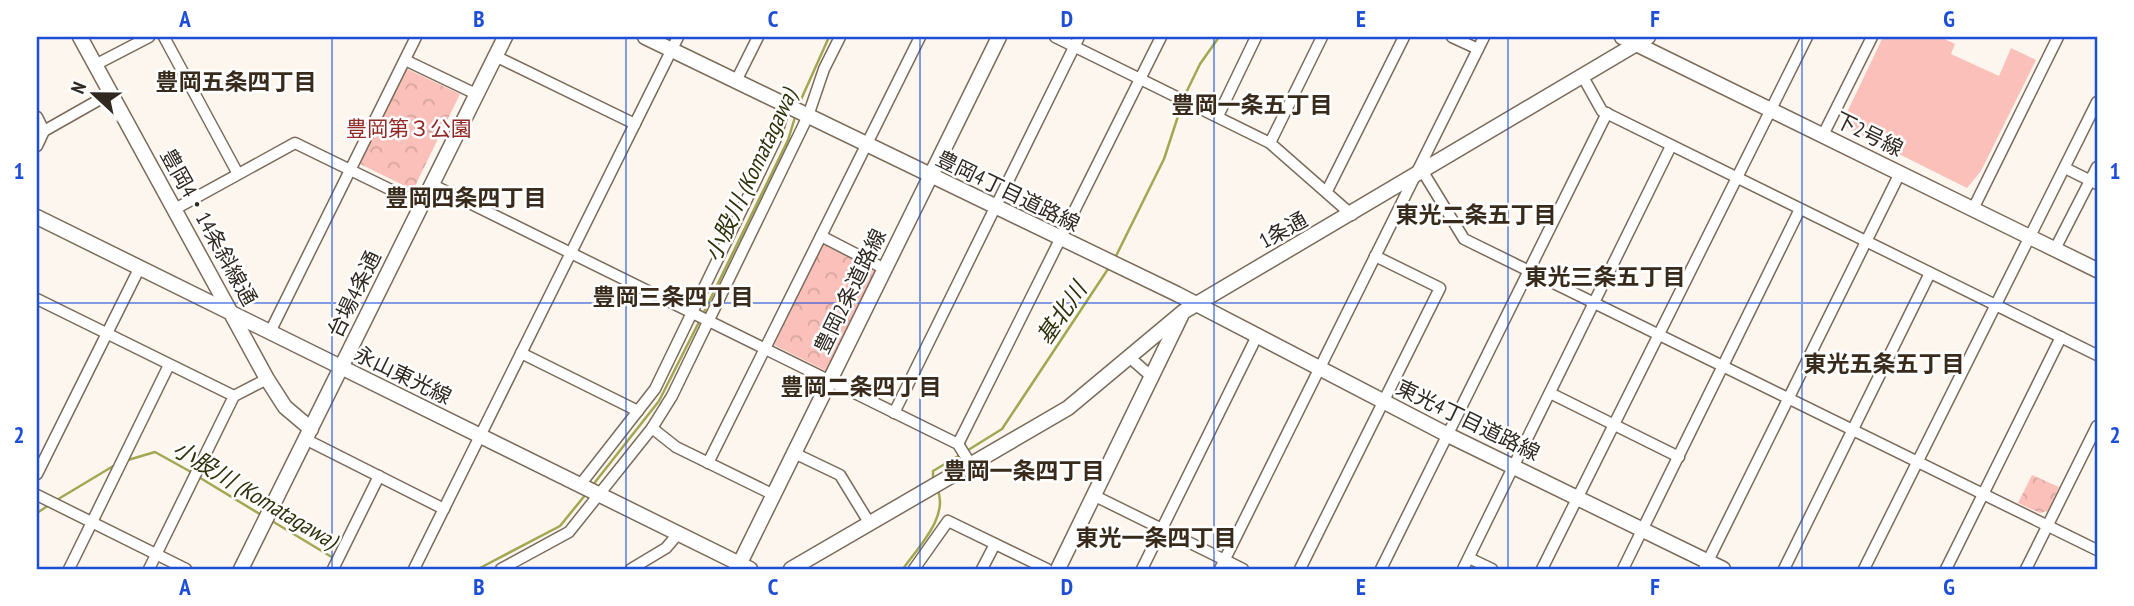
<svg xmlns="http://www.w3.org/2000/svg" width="2134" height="606" viewBox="0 0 2134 606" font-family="'PT Sans Narrow','Noto Sans JP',sans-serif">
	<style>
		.park { fill: url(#park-crowns) }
		.pitch { fill: #fac0b9 }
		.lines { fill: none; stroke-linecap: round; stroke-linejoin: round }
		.stream { stroke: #a1a851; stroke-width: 2.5 }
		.street-casing { stroke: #7a6b5a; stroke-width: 13 }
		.secondary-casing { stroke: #7a6b5a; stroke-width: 17 }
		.street { stroke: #fff; stroke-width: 10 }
		.secondary { stroke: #fff; stroke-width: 14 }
		.grid { fill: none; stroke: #1d4ed8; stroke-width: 2; stroke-opacity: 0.55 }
		.labels { text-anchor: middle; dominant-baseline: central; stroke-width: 5; stroke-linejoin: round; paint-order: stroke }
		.park-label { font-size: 21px; fill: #922927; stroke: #fff }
		.street-label { font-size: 21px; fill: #2f2922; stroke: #fff }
		.neighbourhood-label { font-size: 23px; font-weight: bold; fill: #382b1c; stroke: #fff }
		.water-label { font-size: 23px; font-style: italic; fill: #30320c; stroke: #fff }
		.neatline { fill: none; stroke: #1d4ed8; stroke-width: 2.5 }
		.grid-label { font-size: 23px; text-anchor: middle; font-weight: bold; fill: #1d4ed8 }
	</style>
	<defs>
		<pattern id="park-crowns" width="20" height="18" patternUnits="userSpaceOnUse" patternTransform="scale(1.75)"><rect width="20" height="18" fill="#fac0b9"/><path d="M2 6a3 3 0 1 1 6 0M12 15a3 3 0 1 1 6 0" fill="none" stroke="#d7a59f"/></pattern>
	</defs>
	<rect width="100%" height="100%" fill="#fdf6ee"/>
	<g class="park">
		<path d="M405 68 460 94 413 190 358 163Z"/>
		<path d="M823 244 878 271 828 372 774 345Z"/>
		<path d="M2032 475 2059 487 2048 511 2040 513 2018 503Z"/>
	</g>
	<path class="pitch" d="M1883 37H1940L1955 44 1951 54 1999 76 2011 48 2036 60 1981 171 1967 188 1841 125Z"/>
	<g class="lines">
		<g class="stream">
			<path d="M1184 97 1200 64 1219 37"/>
			<path d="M799 104 829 37"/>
			<path d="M1115 258 1164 159 1182 104"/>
			<path d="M703 314 788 140 796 114"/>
			<path d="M965 452 1002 429 1110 266"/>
			<path d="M128 460 155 452 191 472"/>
			<path d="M197 476 263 516"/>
			<path d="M933 479V471L960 455"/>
			<path d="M592 486 659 401 700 320"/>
			<path d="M55 501 115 465"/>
			<path d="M37 513 49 505"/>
			<path d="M272 521 335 559"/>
			<path d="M478 569 560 526 586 494"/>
			<path d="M903 569C918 547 950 516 937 488"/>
		</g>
		<defs>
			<g id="street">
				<path d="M164 37 238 174"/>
				<path d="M1055 37 1270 143 1352 215"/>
				<path d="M1452 37 1478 49"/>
				<path d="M495 56 635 124"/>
				<path d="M405 60 476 94"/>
				<path d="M95 65 149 37"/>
				<path d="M1583 77 1602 111 2097 355"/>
				<path d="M736 81 758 37"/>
				<path d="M1218 116 1256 37"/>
				<path d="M37 117 44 131"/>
				<path d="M1823 135 1872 37"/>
				<path d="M1270 143 1322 37"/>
				<path d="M37 146 44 131 111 93"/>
				<path d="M2065 168 2097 184"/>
				<path d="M1423 172 1464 239 2097 550"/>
				<path d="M431 184 958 444 971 465"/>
				<path d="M1327 191 1404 37"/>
				<path d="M175 209 295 143 422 205"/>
				<path d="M1973 209 2058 37"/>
				<path d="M821 236 885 269"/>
				<path d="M2055 249 2097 167"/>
				<path d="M37 299 234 396"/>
				<path d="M270 332 416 37"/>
				<path d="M521 353 638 411"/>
				<path d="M1128 356 1153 378"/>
				<path d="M1550 393 1679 457"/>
				<path d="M894 413 1079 37"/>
				<path d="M652 428 676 447 774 495"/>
				<path d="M305 439 444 509"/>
				<path d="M958 444 1161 37"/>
				<path d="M794 453 840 475 870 524"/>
				<path d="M708 463 920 37"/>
				<path d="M37 474 139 269"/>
				<path d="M580 485 655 389 775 141 785 105"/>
				<path d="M37 495 186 569"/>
				<path d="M1095 496 1243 569"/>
				<path d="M1469 558 1492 569"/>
				<path d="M69 569 169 365"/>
				<path d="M149 569 234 396 267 379"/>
				<path d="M333 569 379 476"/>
				<path d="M414 569 678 37"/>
				<path d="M501 569 569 532 652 428 672 396 808 116 824 69 840 37"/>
				<path d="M631 569 666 548 677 535"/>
				<path d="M914 569 948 521 1047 569"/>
				<path d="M982 569 995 544"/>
				<path d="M1142 569 1257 336"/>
				<path d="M1220 569 1484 37"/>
				<path d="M1300 569 1440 288 1375 256"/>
				<path d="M1381 569 1607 113"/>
				<path d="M1463 569 1671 146"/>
				<path d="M1542 569 1807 37"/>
				<path d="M1623 569 1800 209"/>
				<path d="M1704 569 1900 173"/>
				<path d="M1784 569 1930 273"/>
				<path d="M1864 569 2097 102"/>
				<path d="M1946 569 2061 337"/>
				<path d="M2026 569 2097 426"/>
			</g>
			<g id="secondary">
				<path d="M80 37 267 379 285 407 311 429"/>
				<path d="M645 37 1177 294 1448 435 1723 569"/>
				<path d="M1622 37 2097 270"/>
				<path d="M37 217 750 569"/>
				<path d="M739 565 999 37"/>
				<path d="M241 569 505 37"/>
				<path d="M791 569 1068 408 1183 312 1648 37"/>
				<path d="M1058 569 1181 316"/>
			</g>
		</defs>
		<use href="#street" class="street-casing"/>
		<use href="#secondary" class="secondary-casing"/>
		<use href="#street" class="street"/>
		<use href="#secondary" class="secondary"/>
	</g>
	<path class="grid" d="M332 37V569M626 37V569M920 37V569M1214 37V569M1508 37V569M1802 37V569M37 303H2097"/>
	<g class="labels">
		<g class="park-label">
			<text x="409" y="128">豊岡第３公園</text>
		</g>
		<g class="street-label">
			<text transform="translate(1869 134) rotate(26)">下2号線</text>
			<text transform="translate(1008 191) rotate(26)">豊岡4丁目道路線</text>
			<text transform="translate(209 227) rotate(61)">豊岡4・14条斜線通</text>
			<text transform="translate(1283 230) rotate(-29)">1条通</text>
			<text transform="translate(850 291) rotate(-64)">豊岡2条道路線</text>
			<text transform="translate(354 294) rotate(-64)">台場4条通</text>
			<text transform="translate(403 375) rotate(26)">永山東光線</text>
			<text transform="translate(1468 420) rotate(26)">東光4丁目道路線</text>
		</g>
		<g class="neighbourhood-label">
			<text x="236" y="81">豊岡五条四丁目</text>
			<text x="1252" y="104">豊岡一条五丁目</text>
			<text x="466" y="197">豊岡四条四丁目</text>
			<text x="1476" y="214">東光二条五丁目</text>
			<text x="1605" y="276">東光三条五丁目</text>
			<text x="673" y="296">豊岡三条四丁目</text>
			<text x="1884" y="363">東光五条五丁目</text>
			<text x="861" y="386">豊岡二条四丁目</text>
			<text x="1024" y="470">豊岡一条四丁目</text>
			<text x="1156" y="537">東光一条四丁目</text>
		</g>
		<g class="water-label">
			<text transform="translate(750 175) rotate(-65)">小股川 (Komatagawa)</text>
			<text transform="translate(1061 313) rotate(-56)">基北川</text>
			<text transform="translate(255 494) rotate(31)">小股川 (Komatagawa)</text>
		</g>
	</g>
	<rect width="2134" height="606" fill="none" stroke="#ffffff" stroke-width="77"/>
	<g transform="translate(94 94) rotate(292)" stroke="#ffffff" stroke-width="5" paint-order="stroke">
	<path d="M0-5L12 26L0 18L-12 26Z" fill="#2f2922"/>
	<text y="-10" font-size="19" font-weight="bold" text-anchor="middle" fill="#2f2922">N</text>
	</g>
	<rect x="38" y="38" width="2058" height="530" class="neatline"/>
	<g class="grid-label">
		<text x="185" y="27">A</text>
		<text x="479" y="27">B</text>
		<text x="773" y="27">C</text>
		<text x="1067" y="27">D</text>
		<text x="1361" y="27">E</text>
		<text x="1655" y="27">F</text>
		<text x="1949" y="27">G</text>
		<text x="19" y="179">1</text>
		<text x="2115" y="179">1</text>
		<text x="19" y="443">2</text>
		<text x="2115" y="443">2</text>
		<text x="185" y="595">A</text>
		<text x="479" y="595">B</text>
		<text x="773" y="595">C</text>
		<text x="1067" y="595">D</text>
		<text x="1361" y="595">E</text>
		<text x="1655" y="595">F</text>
		<text x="1949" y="595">G</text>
	</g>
</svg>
